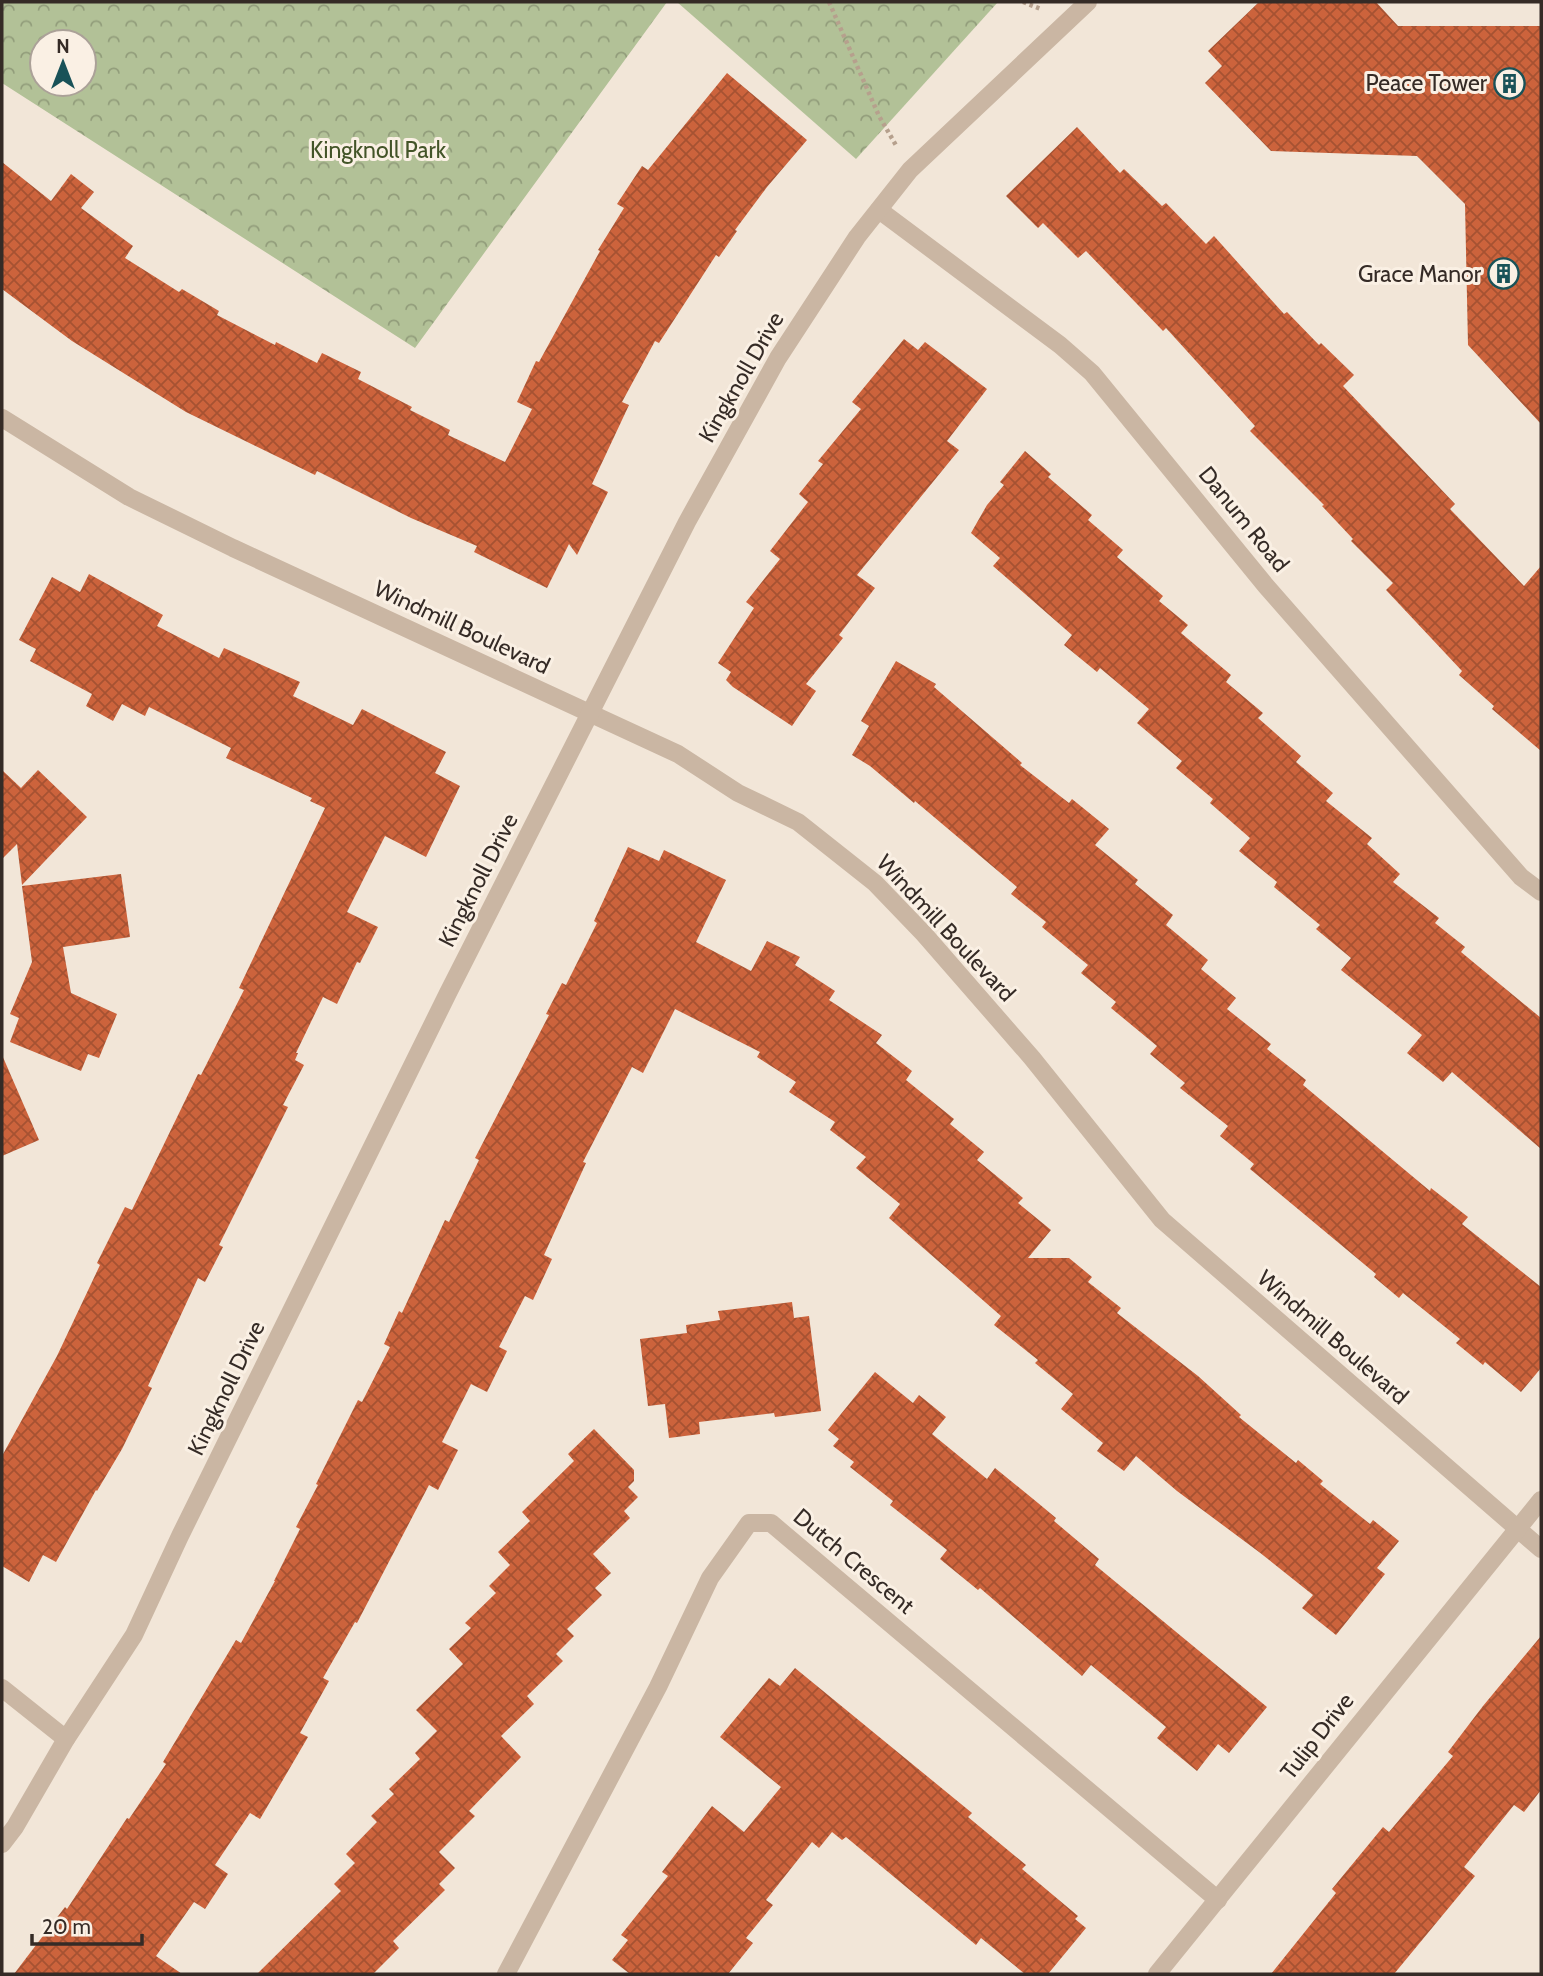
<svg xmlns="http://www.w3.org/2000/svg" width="1543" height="1976" viewBox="0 0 1543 1976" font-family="Cabin,sans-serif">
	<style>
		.park { fill: url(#park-crowns); fill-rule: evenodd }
		.building { fill: url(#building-cross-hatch) }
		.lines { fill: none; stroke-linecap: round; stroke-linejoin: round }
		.path { stroke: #b6a08d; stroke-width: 4.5; stroke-dasharray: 3.5 3.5; stroke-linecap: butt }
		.street { stroke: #cab6a3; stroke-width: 18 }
		.labels { text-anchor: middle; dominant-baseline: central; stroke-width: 6; stroke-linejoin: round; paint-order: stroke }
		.poi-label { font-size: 23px; fill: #352b26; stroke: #faf0e4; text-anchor: end }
		.park-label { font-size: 23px; fill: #435428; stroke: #faf0e4 }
		.street-label { font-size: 23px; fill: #352b26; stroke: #faf0e4 }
	</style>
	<defs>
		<pattern id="park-crowns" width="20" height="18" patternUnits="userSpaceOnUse" patternTransform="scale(1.75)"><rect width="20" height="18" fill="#b2c197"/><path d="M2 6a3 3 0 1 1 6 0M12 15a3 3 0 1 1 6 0" fill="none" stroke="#929d7b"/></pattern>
		<pattern id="building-cross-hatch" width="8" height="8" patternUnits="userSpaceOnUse" patternTransform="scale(1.75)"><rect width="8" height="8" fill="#cc633c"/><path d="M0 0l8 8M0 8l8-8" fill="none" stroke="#a65232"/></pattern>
	</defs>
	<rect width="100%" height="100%" fill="#f2e6d8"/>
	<g class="park">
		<path d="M2 2H667L415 348 2 83ZM42 42H84V84H42Z"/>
		<path d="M677 2H998L856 159Z"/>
	</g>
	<g class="building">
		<path d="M1259 2H1376L1398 26H1541V424L1468 345 1465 204 1417 156 1271 151 1205 83 1222 66 1208 51Z"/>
		<path d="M727 73 807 140 767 187 735 230 737 231 719 257 716 255 659 343 655 341 622 402 629 405 592 484 608 492 577 555 569 544 547 588 474 552 477 546 411 518 317 471 315 475 186 412 72 341 2 289V162L51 201 71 174 94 192 81 208 133 246 125 258 179 292 182 289 219 311 217 315 275 345 276 342 317 363 322 353 361 372 358 379 412 407 410 410 450 430 448 435 505 462 532 409 517 402 536 361 539 362 600 251 598 250 624 208 617 204 642 166 648 170Z"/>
		<path d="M1077 127 1120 173 1124 169 1162 206 1166 203 1206 244 1214 236 1284 314 1287 312 1319 345 1321 343 1354 375 1343 386 1455 504 1450 509 1524 586 1541 566V751L1492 709 1494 706 1459 675 1462 671 1386 590 1393 583 1351 541 1353 539 1322 506 1324 505 1250 431 1255 426 1166 328 1163 331 1086 251 1078 258 1043 223 1038 228 1006 196Z"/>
		<path d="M904 339 918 350 925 342 987 389 947 441 959 450 857 575 875 588 839 635 843 638 806 684 816 691 792 726 733 687 726 680 731 672 718 663 754 608 746 602 780 559 770 551 808 502 799 494 823 464 818 461 861 409 852 402Z"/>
		<path d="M1025 451 1051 474 1048 477 1092 515 1088 520 1123 550 1117 557 1163 596 1159 601 1188 625 1181 633 1231 675 1226 682 1263 713 1258 718 1301 756 1296 762 1333 793 1326 801 1372 838 1367 844 1400 874 1393 882 1439 918 1435 923 1465 947 1461 952 1541 1018V1149L1452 1072 1443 1082 1407 1053 1422 1035 1341 970 1351 958 1316 929 1320 925 1274 887 1277 882 1239 851 1250 838 1210 803 1213 799 1176 768 1182 761 1137 723 1149 709 1100 668 1097 672 1064 645 1072 635 993 566 1000 558 971 533 987 505 1004 485 1000 482Z"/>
		<path d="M89 574 163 615 157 626 219 658 224 648 300 682 293 696 353 725 362 709 446 752 435 773 460 786 426 857 385 836 347 912 378 927 360 963 357 962 337 1004 323 997 296 1053H298L295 1060 304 1065 283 1105 288 1107 219 1245 223 1247 205 1282 198 1278 148 1386 152 1388 122 1449 97 1491 96 1490 56 1562 43 1555 29 1582 2 1566V1456L57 1356 100 1265 97 1263 125 1207 132 1210 198 1074 201 1075 244 990 239 988 325 808 310 801 312 798 226 758 231 748 149 707 145 716 122 704 113 721 86 706 92 694 30 661 36 649 19 640 52 577 80 592Z"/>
		<path d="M896 661 936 684 934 687 1022 763 1020 765 1069 803 1072 799 1109 829 1095 845 1138 880 1135 884 1173 915 1166 925 1208 960 1201 969 1236 998 1227 1009 1271 1044 1267 1049 1306 1080 1303 1085 1430 1191 1431 1188 1468 1217 1462 1224 1541 1287V1368L1521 1392 1485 1362 1483 1365 1456 1343 1460 1339 1403 1293 1399 1298 1374 1277 1376 1274 1250 1169 1254 1164 1220 1136 1228 1126 1180 1088 1185 1083 1150 1054 1157 1046 1111 1008 1116 1002 1081 973 1088 965 1042 927 1046 922 1011 894 1017 887 915 801 914 803 870 766 852 755 869 726 861 721Z"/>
		<path d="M2 770 21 788 38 770 87 817 22 885 17 844 2 859Z"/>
		<path d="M628 847 659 861 664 850 726 880 696 942 751 971 767 941 800 957 795 965 835 991 829 1000 882 1035 876 1043 912 1071 906 1080 954 1119 950 1124 984 1152 977 1160 1023 1198 1018 1203 1051 1230 1028 1258H1069L1092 1277 1088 1282 1121 1308 1117 1313 1198 1376 1241 1415 1239 1417 1296 1463 1298 1460 1323 1481 1320 1484 1370 1524 1373 1520 1399 1541 1377 1568 1385 1574 1336 1635 1302 1608 1313 1595 1259 1552 1177 1491 1136 1456 1124 1471 1097 1451 1103 1443 1061 1409 1073 1394 1035 1363 1038 1360 994 1325 1001 1316 889 1218 900 1204 856 1168 866 1157 830 1130 835 1122 789 1092 796 1082 757 1057 760 1052 675 1009 643 1073 632 1067 583 1162 586 1163 544 1255 552 1259 533 1300 525 1296 499 1347 507 1351 487 1392 471 1384 442 1442 458 1450 438 1490 429 1485 357 1623 355 1622 323 1678 329 1681 300 1733 308 1737 260 1819 250 1813 215 1865 228 1874 205 1909 194 1902 156 1956 182 1974H14L65 1907 67 1909 127 1818 129 1819 166 1764 163 1762 236 1640 241 1643 275 1581H274L300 1529 296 1527 318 1485 316 1484 358 1400 362 1402 390 1347 384 1344 399 1311 402 1313 445 1220 449 1222 479 1160 475 1158 549 1015 546 1014 562 983 566 985 597 923 594 921Z"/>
		<path d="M121 874 130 937 63 947 71 993 117 1014 99 1058 88 1054 81 1071 10 1042 19 1018 10 1014 32 962 22 886Z"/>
		<path d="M2 1055 39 1140 2 1156Z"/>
		<path d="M792 1302 794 1318 809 1316 821 1411 775 1417 774 1413 699 1422 700 1434 669 1438 665 1404 648 1406 640 1339 687 1333 686 1325 720 1320 718 1311Z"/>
		<path d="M875 1372 913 1403 919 1395 946 1417 932 1434 987 1479 995 1468 1038 1503 1056 1518 1054 1521 1099 1559 1095 1565 1267 1707 1229 1753 1218 1744 1197 1771 1157 1738 1166 1727 1091 1665 1082 1676 980 1588 978 1590 940 1559 947 1550 890 1505 893 1501 850 1467 854 1462 833 1446 839 1439 828 1430Z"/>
		<path d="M594 1429 634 1470V1481L628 1487 638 1497 624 1511 630 1518 593 1554 611 1573 595 1588 602 1595 567 1629 574 1636 556 1654 563 1661 527 1696 534 1704 501 1736 521 1757 469 1811 475 1816 439 1852 455 1868 439 1884 445 1890 393 1941 399 1948 373 1974H257L341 1891 334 1884 355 1863 346 1854 377 1822 371 1816 394 1794 389 1789 420 1759 415 1753 437 1731 416 1710 463 1664 449 1649 471 1628 465 1623 496 1593 489 1586 510 1565 498 1552 530 1521 522 1512 574 1461 568 1454Z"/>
		<path d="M1541 1636V1790L1524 1812 1514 1805 1464 1867 1475 1876 1394 1974H1271L1336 1893 1332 1889 1383 1827 1389 1832 1453 1756 1448 1752 1483 1706Z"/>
		<path d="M795 1668 972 1813 968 1817 1026 1865 1022 1869 1078 1916 1075 1919 1086 1928 1048 1974H1025L981 1938 976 1945 846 1837 842 1840 832 1832 819 1848 812 1842 766 1900 773 1905 746 1938 753 1943 728 1974H630L612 1960 628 1940 621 1935 668 1876 662 1872 712 1806 744 1832 781 1787 720 1737 769 1678 780 1686Z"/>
	</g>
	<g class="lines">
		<g class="path">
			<path d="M829 2 879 116 897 147"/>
			<path d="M1023 2 1041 9"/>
		</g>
		<g class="street">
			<path d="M879 210 1060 345 1092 373 1266 586 1521 877 1541 892"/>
			<path d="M2 418 129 497 233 548 678 754 738 793 798 822 875 883 924 934 1032 1058 1162 1220 1541 1549"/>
			<path d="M2 1688 66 1739"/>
			<path d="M2 1844 15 1827 66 1739 134 1635 180 1536 448 993 687 522 778 358 857 237 910 170 1088 2"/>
			<path d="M506 1974 658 1687 710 1578 749 1523H771L1218 1900"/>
			<path d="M1157 1974 1541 1500"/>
		</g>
	</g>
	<defs>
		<symbol id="building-ring" viewBox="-11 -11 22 22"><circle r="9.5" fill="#faf0e4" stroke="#195258" stroke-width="1.5"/><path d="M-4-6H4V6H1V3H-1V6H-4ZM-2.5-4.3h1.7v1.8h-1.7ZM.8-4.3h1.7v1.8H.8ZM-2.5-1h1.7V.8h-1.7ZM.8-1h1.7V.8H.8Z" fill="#195258"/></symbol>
	</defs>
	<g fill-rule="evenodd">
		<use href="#building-ring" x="1492" y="66" width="35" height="35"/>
		<use href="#building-ring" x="1486" y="256" width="35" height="35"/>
	</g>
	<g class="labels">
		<g class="poi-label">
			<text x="1487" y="83">Peace Tower</text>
			<text x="1481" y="274">Grace Manor</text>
		</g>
		<g class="park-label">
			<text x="378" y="150">Kingknoll Park</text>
		</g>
		<g class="street-label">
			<text transform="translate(741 377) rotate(-60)">Kingknoll Drive</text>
			<text transform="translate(1244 519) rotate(51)">Danum Road</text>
			<text transform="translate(462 627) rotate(25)">Windmill Boulevard</text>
			<text transform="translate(478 880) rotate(-63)">Kingknoll Drive</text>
			<text transform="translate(946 928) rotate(47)">Windmill Boulevard</text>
			<text transform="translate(1333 1337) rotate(41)">Windmill Boulevard</text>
			<text transform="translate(226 1388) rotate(-64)">Kingknoll Drive</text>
			<text transform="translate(854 1561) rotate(40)">Dutch Crescent</text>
			<text transform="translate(1317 1736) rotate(-52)">Tulip Drive</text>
		</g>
	</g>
	<rect width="1543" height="1976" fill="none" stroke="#352b26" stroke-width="7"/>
	<g transform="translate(63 63)"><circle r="33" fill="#faf0e4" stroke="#aba198" stroke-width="2"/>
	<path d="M0-5L12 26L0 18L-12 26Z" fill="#195258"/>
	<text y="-10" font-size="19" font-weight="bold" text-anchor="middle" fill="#352b26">N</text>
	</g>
	<path d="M32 1934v10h110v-10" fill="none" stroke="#352b26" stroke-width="3.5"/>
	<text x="42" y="1934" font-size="21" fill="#352b26" stroke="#faf0e4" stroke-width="5" paint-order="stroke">20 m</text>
</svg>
